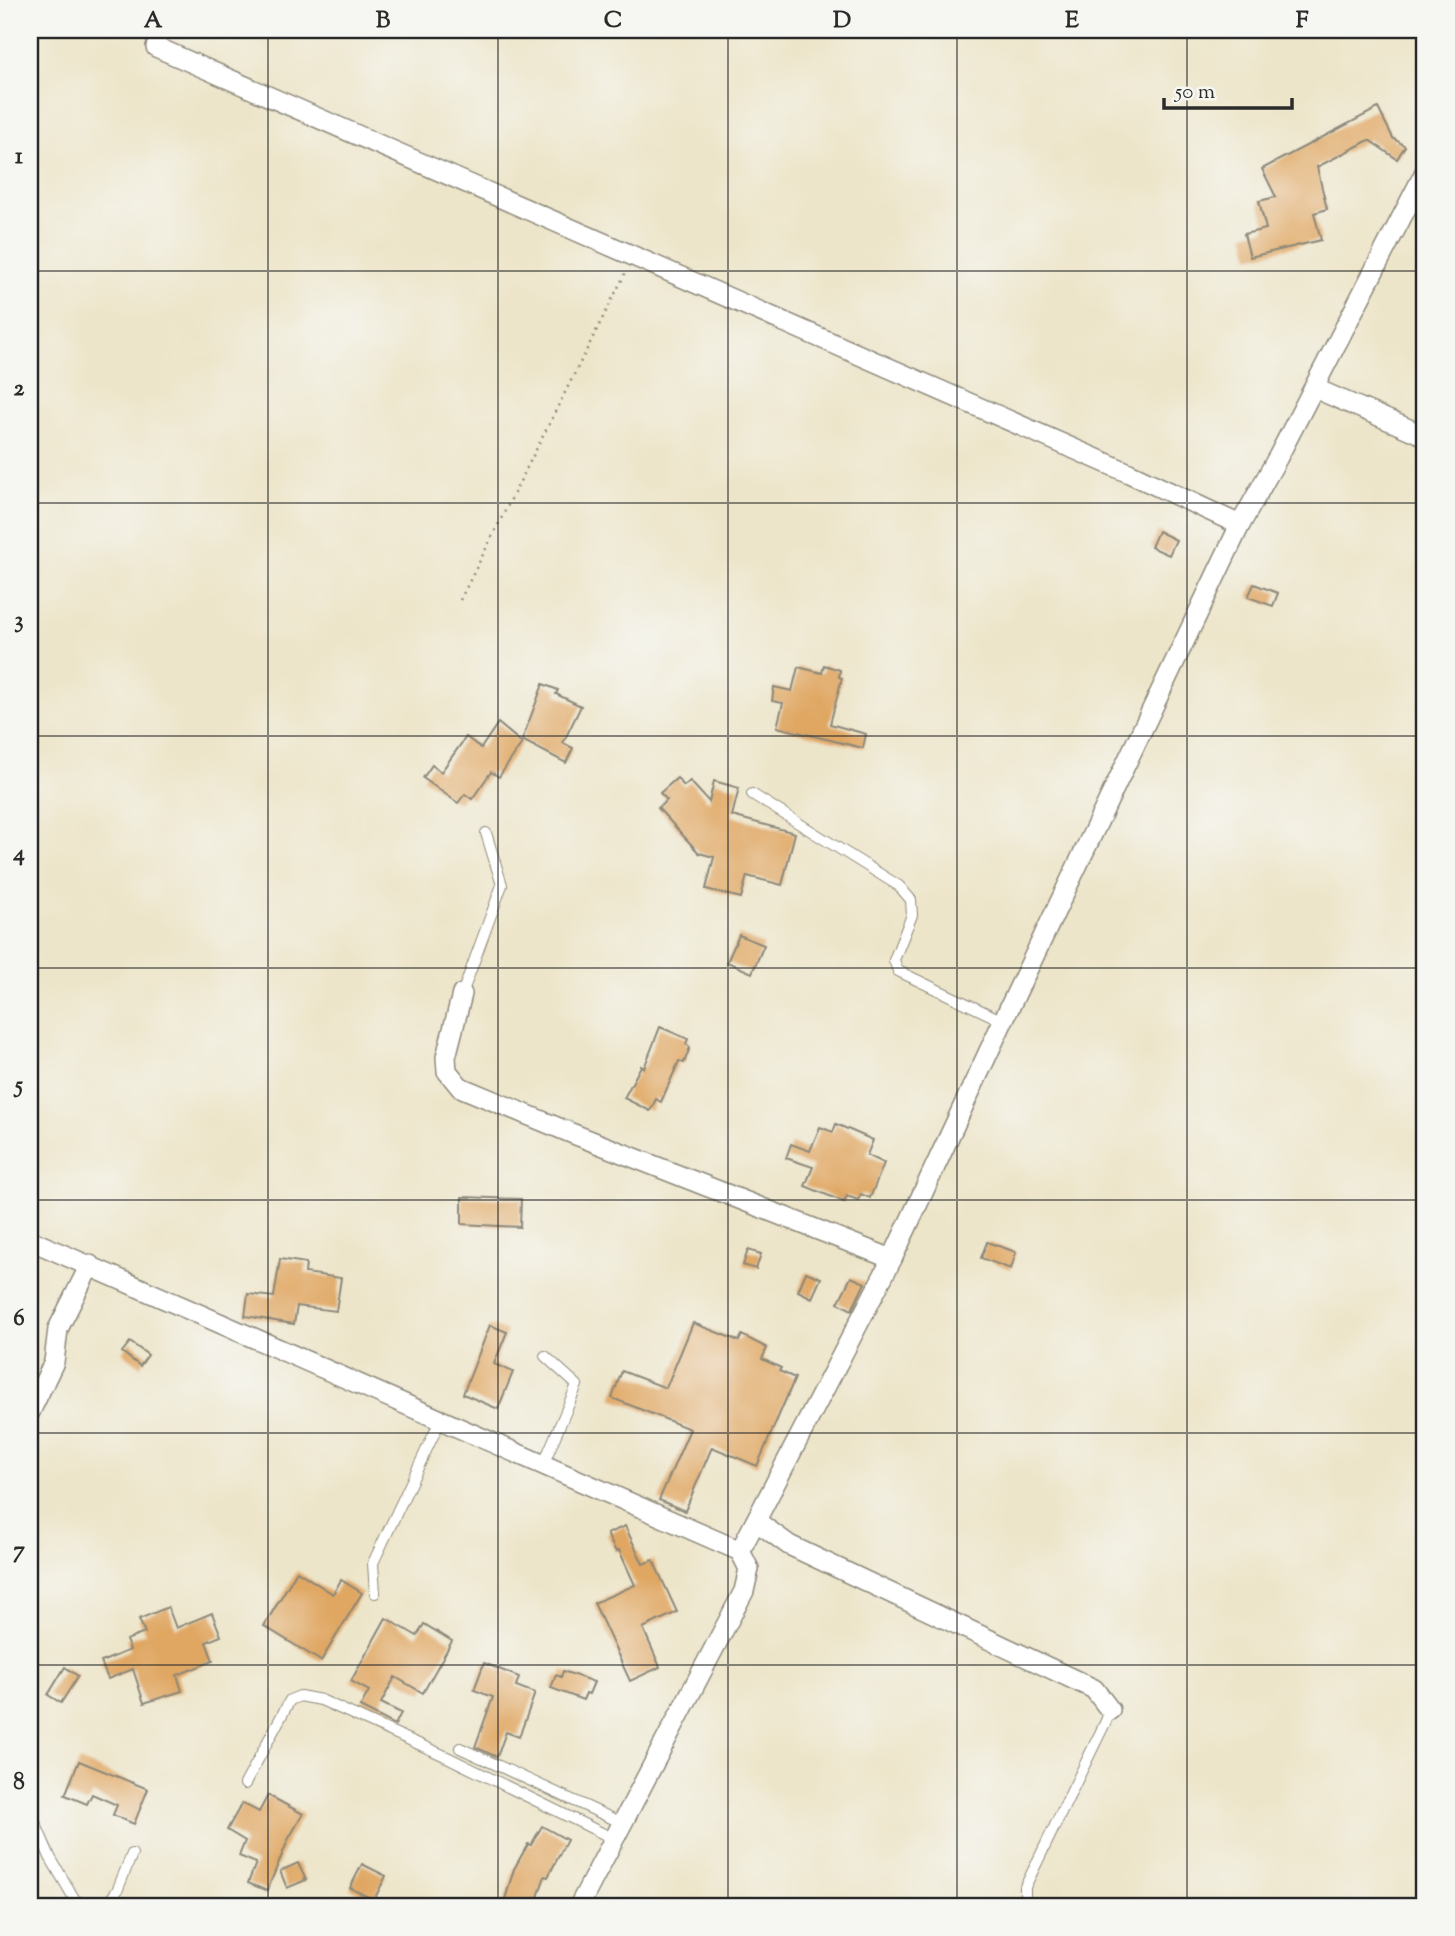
<svg xmlns="http://www.w3.org/2000/svg" width="1455" height="1936" viewBox="0 0 1455 1936" font-family="'Sorts Mill Goudy',serif">
	<style>
		.building { fill: #e0a763 }
		.lines { fill: none; stroke-linecap: round; stroke-linejoin: round }
		.service-casing { stroke: #8c887a; stroke-width: 12 }
		.minor-casing { stroke: #8c887a; stroke-width: 22 }
		.path { stroke: #8c887a; stroke-width: 2.5; stroke-dasharray: 2 5; stroke-linecap: butt }
		.service { stroke: #fff; stroke-width: 10 }
		.minor { stroke: #fff; stroke-width: 19 }
		.grid { fill: none; stroke: #2b2b2b; stroke-width: 2; stroke-opacity: 0.55 }
		.neatline { fill: none; stroke: #2b2b2b; stroke-width: 2.5 }
		.grid-label { font-size: 23px; text-anchor: middle; font-weight: bold; fill: #2b2b2b }
	</style>
	<rect width="100%" height="100%" fill="#f6f6f2"/>
	<filter id="ink" filterUnits="userSpaceOnUse"><feTurbulence type="fractalNoise" baseFrequency=".0143" numOctaves="2"/><feDisplacementMap in="SourceGraphic" scale="14" xChannelSelector="R" yChannelSelector="G"/><feConvolveMatrix kernelMatrix="1 2 1 2 8 2 1 2 1" color-interpolation-filters="sRGB"/></filter>
	<filter id="wash" filterUnits="userSpaceOnUse"><feTurbulence type="fractalNoise" baseFrequency=".00686" numOctaves="4" result="noise"/><feDisplacementMap in="SourceGraphic" scale="28" xChannelSelector="R" yChannelSelector="G"/><feGaussianBlur stdDeviation="1.57" result="paint"/><feColorMatrix in="noise" values="0 0 0 0 0 0 0 0 0 0 0 0 0 0 0 0 0 1.4 0 .05"/><feComposite in="paint" operator="in"/></filter>
	<g filter="url(#wash)">
		<rect width="100%" height="100%" fill="#ede5c9"/>
		<g id="blocks">
			<g class="building">
				<path d="M1378 108 1393 138 1405 146 1397 159 1369 140 1317 167 1327 209 1314 213 1321 240 1250 257 1244 234 1266 229 1259 201 1276 197 1262 169Z"/>
				<path d="M1158 531 1176 540 1169 555 1151 547Z"/>
				<path d="M1254 584 1278 593 1273 606 1248 597Z"/>
				<path d="M824 665 840 670 839 677 842 678 830 724 866 734 863 748 777 727 783 703 772 701 774 687 792 691 798 667 822 673Z"/>
				<path d="M543 684 558 690 556 694 581 706 563 743 573 748 566 763 522 740Z"/>
				<path d="M498 723 522 743 499 777 491 772 472 799 465 794 458 803 423 778 432 765 441 772 466 737 481 748Z"/>
				<path d="M677 778 684 786 690 781 709 802 714 781 739 788 732 816 795 833 782 885 747 876 741 898 706 889 714 857 699 853 658 808 667 800 660 793Z"/>
				<path d="M739 935 764 945 752 973 727 962Z"/>
				<path d="M660 1027 688 1039 686 1044 690 1047 684 1063 679 1061 661 1102 656 1099 650 1111 624 1098 641 1066 644 1068Z"/>
				<path d="M836 1124 873 1140 867 1155 884 1163 870 1198 861 1194 858 1200 847 1196 844 1202 805 1186 813 1167 786 1158 791 1144 810 1151 820 1127 833 1132Z"/>
				<path d="M462 1197 521 1199 520 1227 462 1224Z"/>
				<path d="M987 1242 1016 1252 1011 1269 981 1258Z"/>
				<path d="M748 1250 761 1254 756 1269 743 1265Z"/>
				<path d="M280 1259 306 1263 305 1273 341 1278 336 1311 297 1306 294 1324 245 1316 248 1294 274 1297Z"/>
				<path d="M806 1272 821 1278 812 1298 798 1291Z"/>
				<path d="M851 1277 865 1283 852 1310 838 1303Z"/>
				<path d="M693 1323 739 1341 742 1335 767 1348 762 1359 781 1368 779 1371 795 1378 757 1466 712 1447 685 1511 659 1500 690 1429 612 1398 622 1371 666 1388Z"/>
				<path d="M490 1325 507 1332 494 1364 513 1372 498 1409 463 1394Z"/>
				<path d="M130 1342 148 1355 140 1366 122 1352Z"/>
				<path d="M625 1526 643 1564 653 1560 677 1612 643 1628 660 1667 630 1681 594 1603 635 1585 619 1550 616 1552 607 1534Z"/>
				<path d="M297 1571 333 1594 341 1580 362 1593 321 1661 264 1626Z"/>
				<path d="M168 1607 176 1628 212 1613 221 1636 206 1642 213 1661 177 1675 182 1691 144 1703 133 1669 108 1679 101 1662 130 1650 126 1640 145 1633 139 1619Z"/>
				<path d="M386 1618 417 1636 424 1624 452 1641 423 1693 395 1677 381 1703 401 1713 395 1725 360 1707 369 1691 351 1681Z"/>
				<path d="M484 1663 519 1677 516 1686 535 1693 519 1737 506 1732 497 1757 475 1747 493 1697 474 1690Z"/>
				<path d="M65 1667 78 1676 61 1703 48 1695Z"/>
				<path d="M563 1671 594 1682 589 1694 586 1693 583 1700 551 1688 556 1675 561 1677Z"/>
				<path d="M79 1761 148 1789 134 1824 113 1815 117 1805 92 1794 87 1804 65 1795Z"/>
				<path d="M268 1795 303 1814 288 1840 267 1891 248 1883 256 1863 239 1856 245 1841 227 1830 242 1803 259 1812Z"/>
				<path d="M542 1826 567 1840 548 1877 545 1876 535 1906H503L514 1869 528 1844 531 1845Z"/>
				<path d="M298 1863 306 1880 287 1888 280 1871Z"/>
				<path d="M362 1864 386 1876 374 1900 350 1888Z"/>
			</g>
		</g>
	</g>
	<g filter="url(#ink)">
		<use href="#blocks" fill-opacity="0" stroke="#8c887a" stroke-width="2"/>
		<g class="lines">
			<defs>
				<g id="service">
					<path d="M752 794 899 886 911 900 912 915 894 960 898 971 1003 1021"/>
					<path d="M462 994 502 885 486 833"/>
					<path d="M543 1465 577 1385 545 1356"/>
					<path d="M375 1593 373 1563 440 1421"/>
					<path d="M460 1748 622 1823"/>
					<path d="M245 1784 290 1700 300 1696 321 1700 445 1756 614 1839"/>
					<path d="M30 1811 50 1857 75 1900 90 1906"/>
					<path d="M105 1906 117 1891 132 1854"/>
					<path d="M1029 1906 1025 1899V1887L1106 1721 1110 1710"/>
				</g>
				<g id="minor">
					<path d="M156 47 1129 473 1240 525"/>
					<path d="M1314 388 1425 436"/>
					<path d="M462 994 446 1057 447 1071 460 1087 571 1133 892 1259"/>
					<path d="M30 1240 740 1551 749 1569 744 1591 579 1906"/>
					<path d="M30 1412 54 1362 58 1329 90 1265"/>
					<path d="M756 1521 789 1545 1094 1689 1110 1710"/>
					<path d="M740 1551 892 1259 1003 1021 1240 525 1278 457 1425 172"/>
				</g>
			</defs>
			<use href="#service" class="service-casing"/>
			<use href="#minor" class="minor-casing"/>
			<path class="path" d="M460 600 626 272"/>
			<use href="#service" class="service"/>
			<use href="#minor" class="minor"/>
		</g>
	</g>
	<path class="grid" d="M268 30V1906M498 30V1906M728 30V1906M957 30V1906M1187 30V1906M30 271H1425M30 503H1425M30 736H1425M30 968H1425M30 1200H1425M30 1433H1425M30 1665H1425"/>
	<rect width="1455" height="1936" fill="none" stroke="#f6f6f2" stroke-width="77"/>
	<path d="M1164 98v10h128v-10" fill="none" stroke="#2b2b2b" stroke-width="3.5"/>
	<text x="1175" y="98" font-size="21" fill="#2b2b2b" stroke="#f6f6f2" stroke-width="5" paint-order="stroke">50 m</text>
	<rect x="38" y="38" width="1378" height="1860" class="neatline"/>
	<g class="grid-label">
		<text x="153" y="27">A</text>
		<text x="383" y="27">B</text>
		<text x="613" y="27">C</text>
		<text x="842" y="27">D</text>
		<text x="1072" y="27">E</text>
		<text x="1302" y="27">F</text>
		<text x="19" y="163">1</text>
		<text x="19" y="395">2</text>
		<text x="19" y="627">3</text>
		<text x="19" y="860">4</text>
		<text x="19" y="1092">5</text>
		<text x="19" y="1325">6</text>
		<text x="19" y="1557">7</text>
		<text x="19" y="1789">8</text>
	</g>
</svg>
